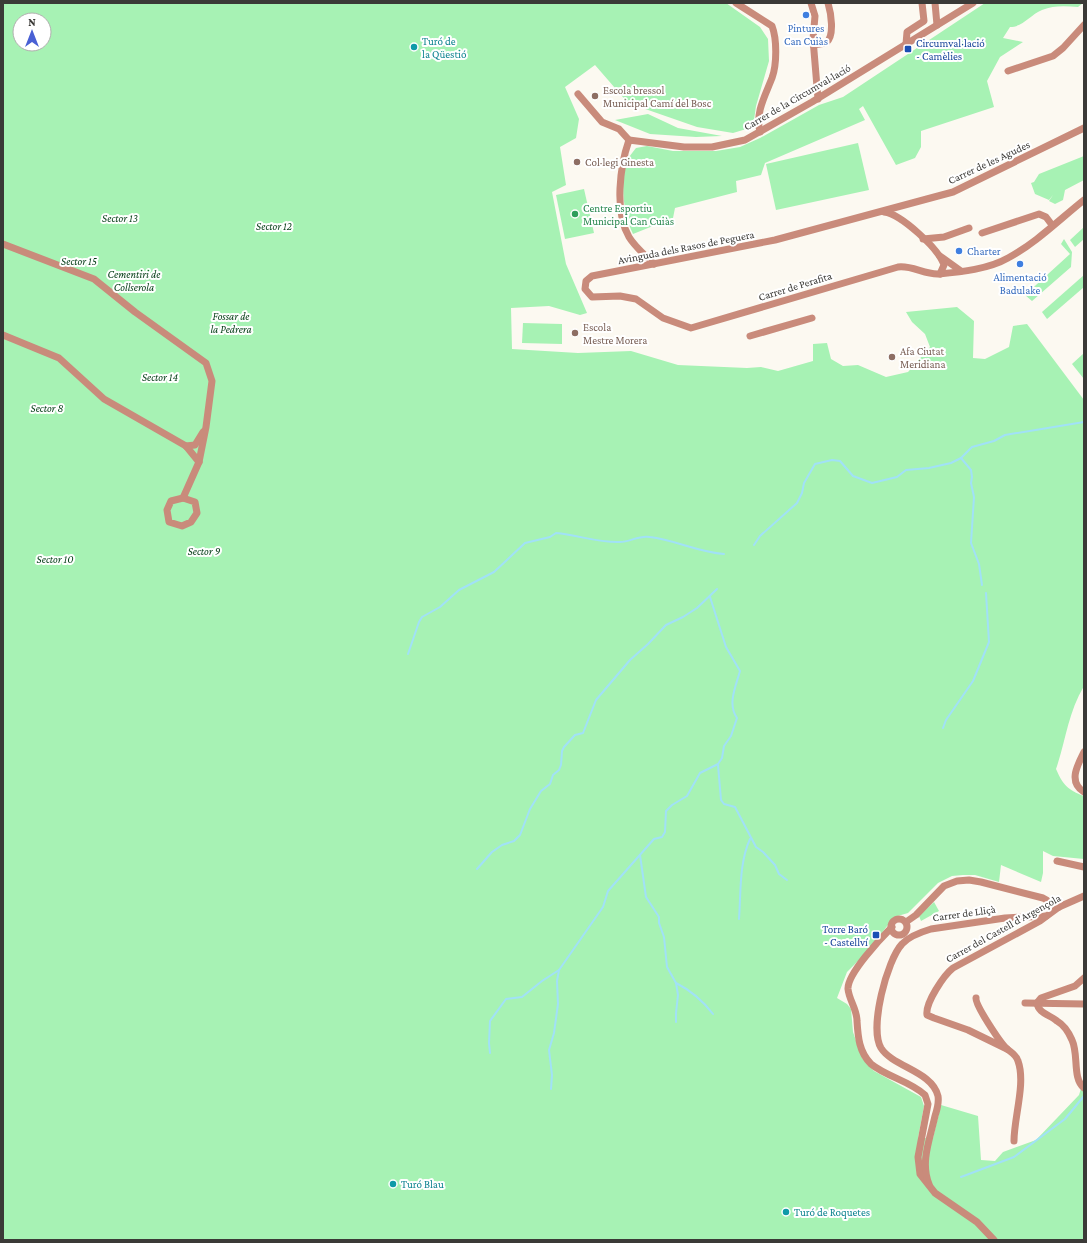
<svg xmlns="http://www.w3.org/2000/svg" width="1087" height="1243" viewBox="0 0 1087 1243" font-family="'Crimson Pro',serif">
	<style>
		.green { fill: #a7f2b4; fill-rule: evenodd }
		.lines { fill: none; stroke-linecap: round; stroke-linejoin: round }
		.stream { stroke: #a1e1f7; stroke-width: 2 }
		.street { stroke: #c98b7b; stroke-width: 7 }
		.shop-dot { fill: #3f7fe0; stroke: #fff; stroke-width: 1.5 }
		.culture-dot { fill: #0f9aa8; stroke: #fff; stroke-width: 1.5 }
		.transit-dot { fill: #1a4fb4; stroke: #fff; stroke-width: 1.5 }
		.education-dot { fill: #8d6e63; stroke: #fff; stroke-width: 1.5 }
		.leisure-dot { fill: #2e9e5b; stroke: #fff; stroke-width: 1.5 }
		.labels { text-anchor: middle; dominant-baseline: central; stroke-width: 4; stroke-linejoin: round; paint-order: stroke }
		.shop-label { font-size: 11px; fill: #366cbe; stroke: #fff }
		.culture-label { font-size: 11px; fill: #0d838f; stroke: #fff; text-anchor: start }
		.transit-label { font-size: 11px; fill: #164399; stroke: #fff; text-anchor: start }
		.education-label { font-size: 11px; fill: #785e54; stroke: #fff; text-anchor: start }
		.street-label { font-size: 11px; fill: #3b3a37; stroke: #fff }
		.leisure-label { font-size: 11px; fill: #27864d; stroke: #fff; text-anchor: start }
		.park-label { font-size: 11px; font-style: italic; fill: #003b13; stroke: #fff }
	</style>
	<rect width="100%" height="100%" fill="#fcf9f1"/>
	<g class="green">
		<path d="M3 3H726L760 27 768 39 769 61 756 106 753 127 733 133 697 127 628 103 595 65 565 87 579 119 576 138 560 147 566 185 552 192 566 264 587 313 580 315 549 306 511 308 512 349 578 353 631 351 678 365 747 368 761 367 778 371 813 361V344L827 343 831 359 843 366 858 365 886 377 908 372 930 347 925 334 912 322 906 312 957 307 974 321 973 358 985 359 1009 347 1013 326 1027 324 1084 400V686C1068 713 1066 740 1056 769 1063 785 1068 790 1084 796V859L1053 856 1043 851V873L1041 882 1001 865 999 882 975 875H963L952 876 938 883 908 913 894 917 868 951 847 972 837 998 847 1004 851 1009 853 1032 862 1058 874 1071 921 1097 924 1106 918 1138H933L941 1105 978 1116 981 1160 995 1161 1003 1152 1036 1140 1079 1095 1084 1079V1240H3ZM20 20H44V44H20Z"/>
		<path d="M985 3H1083L1078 7C1066 6 1054 5 1042 10 1030 15 1023 27 1010 27L1003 38 1023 42 1000 57 987 81 994 107 921 131V147L915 158 896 165 863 106 859 109 865 120 765 163 761 175 736 181 737 192 675 208 673 218 633 234C623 214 620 182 627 161 629 156 633 152 636 148L647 146 673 151H716L740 147 760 138 819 105 843 97Z"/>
		<path d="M648 114 678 128 722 136 696 137 650 134 615 120Z"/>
		<path d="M858 143 869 190 776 210 766 164Z"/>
		<path d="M1084 156V180L1065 190 1063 200 1055 204 1049 201 1053 195 1049 200 1035 194 1031 183 1034 182 1039 174Z"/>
		<path d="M584 189 594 233 565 239 556 195Z"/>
		<path d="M1084 227V239L1075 247 1070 240Z"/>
		<path d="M1064 239 1072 252 1071 267 1032 301 1025 295 1070 254 1061 244Z"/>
		<path d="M1084 275V287L1047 319 1042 312Z"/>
		<path d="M523 323 562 324V344L522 343Z"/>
		<path d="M1084 353V379L1072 364Z"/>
		<path d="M934 902 939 911 921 921 919 916Z"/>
	</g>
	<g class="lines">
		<g class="stream">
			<path d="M961 458 971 470 972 477 971 483 974 497 971 543 979 564 982 585"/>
			<path d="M754 545 760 536 797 503 802 493 804 483 815 464 832 460 840 461 853 476 872 483 897 477 906 470 929 468 951 463 961 458 972 447 994 441 1005 435 1084 422"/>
			<path d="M408 654 419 622 422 617 440 607 459 590 494 572 525 543 550 537 556 533C578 535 598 543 620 542 630 542 639 535 650 537 675 540 698 552 724 554"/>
			<path d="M943 728 946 720 973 681 989 642 986 593"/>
			<path d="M718 765 721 800 724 804 735 807 756 847 763 852 775 865 779 874 787 880"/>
			<path d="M640 855 646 897 659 917V923L664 937 667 967 676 983 678 995 676 1013V1022"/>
			<path d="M477 869 492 852 502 845 514 841 520 835 530 809 541 791 550 784 553 775 559 770 561 765 562 751 564 747 575 735 583 733 596 700 630 660 648 644 666 625 683 617 697 608 717 589"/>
			<path d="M739 919C741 892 739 863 750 839"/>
			<path d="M676 983C690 990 703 1001 713 1014"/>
			<path d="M490 1053 489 1043 490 1021 506 999 522 997 542 981 559 970"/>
			<path d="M551 1089 552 1075 549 1050 554 1033 558 1004 557 981 559 970 603 907 608 891 654 839 662 837 665 832 666 811 672 805 687 796 700 773 718 764 722 758 724 746 731 736 737 718C727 704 736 686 740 671L726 647 710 597"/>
			<path d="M961 1177 1014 1157 1065 1119 1084 1096"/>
		</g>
		<g class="street">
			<path d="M736 3 772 26C777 39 777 64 772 78 765 96 755 113 760 132"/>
			<path d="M811 3 815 16 813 39 818 99"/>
			<path d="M935 3 937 25"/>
			<path d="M906 44 907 32 924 21 922 3"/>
			<path d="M813 45 826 43C835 36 831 13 828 3"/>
			<path d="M1008 71 1053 56 1063 48 1084 25"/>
			<path d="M578 94 602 122 619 129 629 140"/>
			<path d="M1084 128 953 192 938 196 775 240 592 276 586 281 585 289 592 297 620 296 636 299 663 318 691 328 898 267C912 265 925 275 939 274 961 272 989 269 1008 258 1036 243 1060 219 1084 200"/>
			<path d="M884 212C901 214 939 249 944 265L940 274"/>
			<path d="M982 233 1039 214 1046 217 1052 225"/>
			<path d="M923 239 944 237 969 228"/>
			<path d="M3 244 94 279 135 312 206 363 212 381 206 427 199 462 183 498"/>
			<path d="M940 256 961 271"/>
			<path d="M654 264C646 256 635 247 629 237 614 211 620 166 629 140L684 147H712L745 140 812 102 973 3"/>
			<path d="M3 335 59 358 104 399 186 446 199 462"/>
			<path d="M750 336 812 318"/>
			<path d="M186 446 195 445 203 432"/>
			<path d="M183 498 195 502 197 513 191 522 182 526 169 522 167 510 171 501Z"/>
			<path d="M1084 752C1077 766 1068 782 1084 792"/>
			<path d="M1057 861 1084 867"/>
			<circle cx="899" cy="927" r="8"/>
			<path d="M906 922 916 915 944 886 957 881 969 880 981 882 1043 898 1059 907"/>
			<path d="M892 927C881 938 847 974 848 989 849 1000 857 1009 857 1021 858 1037 859 1052 871 1064 887 1077 910 1081 925 1095L928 1104 918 1157 920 1174 935 1193 977 1222 994 1240"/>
			<path d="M976 998C975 1005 1000 1042 1006 1048 1010 1052 1016 1054 1018 1061 1026 1083 1014 1117 1014 1141"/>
			<path d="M1025 1003 1084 1004"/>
			<path d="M1037 1003C1038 1013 1050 1015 1057 1021 1064 1025 1069 1033 1072 1040 1079 1055 1072 1078 1084 1088"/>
			<path d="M1037 1003 1041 998 1075 986 1084 978"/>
			<path d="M1007 1049 968 1030 934 1018 927 1015C925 1003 944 975 953 968L1040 921 1059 907 1084 896"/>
			<path d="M929 1184C920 1162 930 1139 935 1116 937 1110 939 1102 938 1096 932 1071 893 1067 881 1048 869 1028 887 960 902 944 909 936 921 932 931 929L1005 918 1046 916"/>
		</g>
	</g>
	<g class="shop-dot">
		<circle cx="806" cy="15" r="4"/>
		<circle cx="959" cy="251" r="4"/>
		<circle cx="1020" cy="264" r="4"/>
	</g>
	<g class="culture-dot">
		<circle cx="414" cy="47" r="4"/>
		<circle cx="393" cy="1184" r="4"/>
		<circle cx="786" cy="1212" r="4"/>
	</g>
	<g class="transit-dot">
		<rect x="904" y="45" width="8" height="8" rx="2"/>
		<rect x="872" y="931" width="8" height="8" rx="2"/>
	</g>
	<g class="education-dot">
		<circle cx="595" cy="96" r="4"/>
		<circle cx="577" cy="162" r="4"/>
		<circle cx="575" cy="333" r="4"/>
		<circle cx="892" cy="357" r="4"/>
	</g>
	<circle class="leisure-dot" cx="575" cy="214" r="4"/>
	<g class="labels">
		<g class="shop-label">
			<text x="806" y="28">Pintures<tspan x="806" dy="13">Can Cuiàs</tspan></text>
			<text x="967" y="251" text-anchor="start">Charter</text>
			<text x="1020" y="277">Alimentació<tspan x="1020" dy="13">Badulake</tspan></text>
		</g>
		<g class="culture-label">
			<text x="422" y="41">Turó de<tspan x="422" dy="13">la Qüestió</tspan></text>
			<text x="401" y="1184">Turó Blau</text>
			<text x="794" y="1212">Turó de Roquetes</text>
		</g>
		<g class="transit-label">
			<text x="916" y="43">Circumval·lació<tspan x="916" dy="13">- Camèlies</tspan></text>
			<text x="868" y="929" text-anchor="end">Torre Baró<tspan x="868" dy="13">- Castellví</tspan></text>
		</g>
		<g class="education-label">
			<text x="603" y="90">Escola bressol<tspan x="603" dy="13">Municipal Camí del Bosc</tspan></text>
			<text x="585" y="162">Col·legi Ginesta</text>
			<text x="583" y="327">Escola<tspan x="583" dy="13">Mestre Morera</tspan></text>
			<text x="900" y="351">Afa Ciutat<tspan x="900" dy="13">Meridiana</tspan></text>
		</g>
		<g class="street-label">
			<text transform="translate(797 97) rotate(-30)">Carrer de la Circumval·lació</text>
			<text transform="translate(989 162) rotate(-25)">Carrer de les Agudes</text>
			<text transform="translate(686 247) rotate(-11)">Avinguda dels Rasos de Peguera</text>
			<text transform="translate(795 286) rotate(-17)">Carrer de Perafita</text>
			<text transform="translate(964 913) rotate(-8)">Carrer de Lliçà</text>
			<text transform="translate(1003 928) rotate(-29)">Carrer del Castell d'Argençola</text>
		</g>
		<g class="leisure-label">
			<text x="583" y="208">Centre Esportiu<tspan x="583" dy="13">Municipal Can Cuiàs</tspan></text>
		</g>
		<g class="park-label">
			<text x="120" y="218">Sector 13</text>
			<text x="274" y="226">Sector 12</text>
			<text x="79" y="261">Sector 15</text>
			<text x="134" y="274">Cementiri de<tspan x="134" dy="13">Collserola</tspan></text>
			<text x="231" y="316">Fossar de<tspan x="231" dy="13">la Pedrera</tspan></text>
			<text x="160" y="377">Sector 14</text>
			<text x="47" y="408">Sector 8</text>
			<text x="204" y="551">Sector 9</text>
			<text x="55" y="559">Sector 10</text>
		</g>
	</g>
	<rect width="1087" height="1243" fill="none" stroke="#3b3a37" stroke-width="8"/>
	<g transform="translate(32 32)"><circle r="19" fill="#ffffff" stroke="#b1b0af"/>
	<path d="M0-3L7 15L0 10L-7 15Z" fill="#4960d4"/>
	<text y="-6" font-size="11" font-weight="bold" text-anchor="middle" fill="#3b3a37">N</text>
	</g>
</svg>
